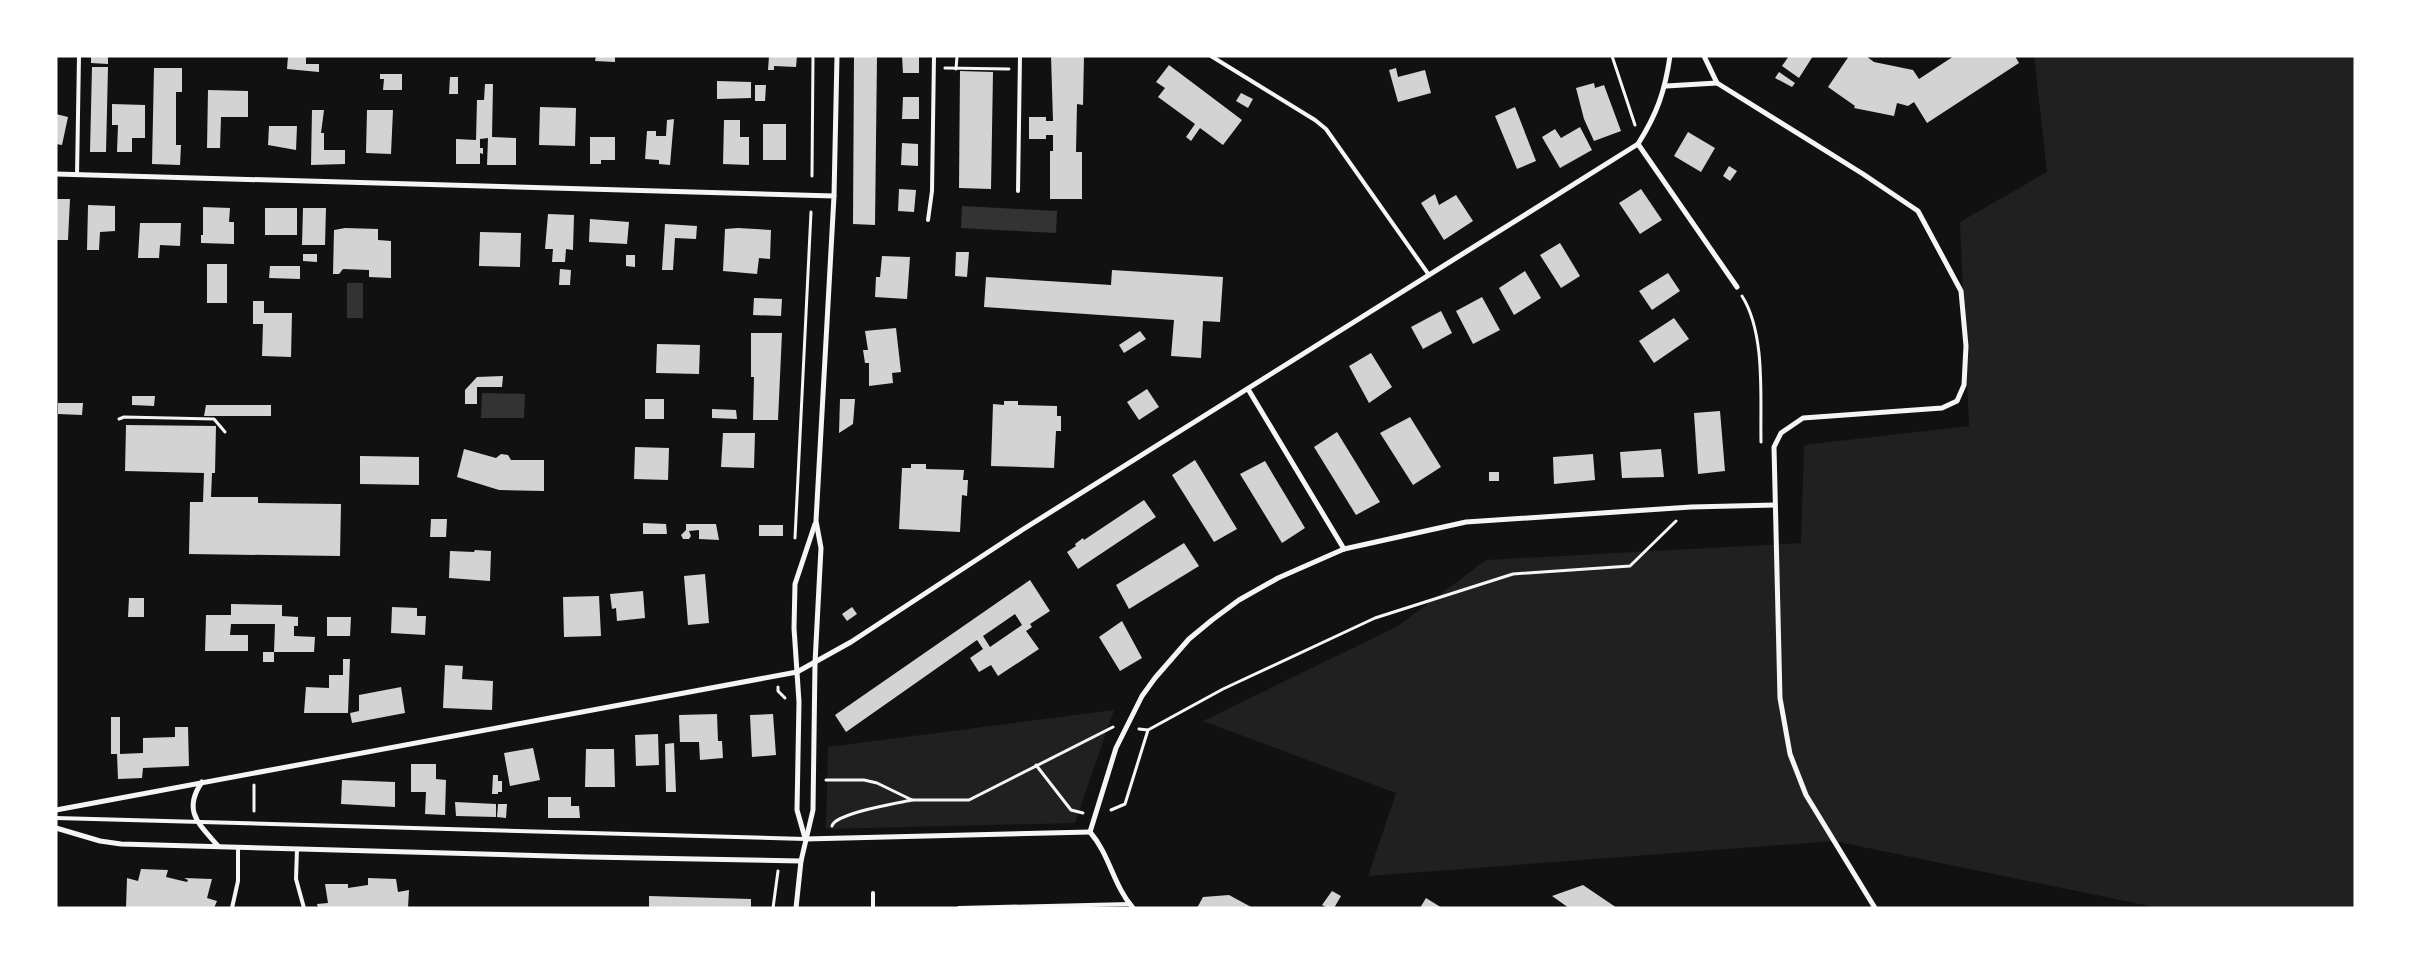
<svg xmlns="http://www.w3.org/2000/svg" width="2411" height="964" viewBox="0 0 2411 964" font-family="'Asap Condensed',sans-serif">
	<style>
		.green { fill: #202020 }
		.water { fill: #333 }
		.building { fill: #d3d3d3; fill-rule: evenodd }
		.lines { fill: none; stroke-linecap: round; stroke-linejoin: round }
		.path { stroke: #f5f5f5; stroke-width: 3 }
		.service { stroke: #f5f5f5; stroke-width: 4 }
		.minor { stroke: #f5f5f5; stroke-width: 5 }
	</style>
	<rect width="100%" height="100%" fill="#111"/>
	<g class="green">
		<path d="M2034 56H2355V908H2159L1834 841 1368 876 1396 793 1203 721 1398 626 1486 560 1801 543 1804 445 1969 426 1960 222 2047 172Z"/>
		<path d="M1114 710 1075 823 826 829 828 747Z"/>
	</g>
	<g class="water">
		<path d="M962 206 1057 211 1056 233 961 228Z"/>
		<rect x="347" y="283" width="16" height="35"/>
		<path d="M482 393 525 394 524 418H481Z"/>
	</g>
	<g class="building">
		<path d="M91 56H108V64L91 63Z"/>
		<path d="M288 56H306V64H319V72L287 69Z"/>
		<path d="M596 56H615V62L595 61Z"/>
		<path d="M769 56H797L796 67 774 66V70H768Z"/>
		<path d="M854 56H877L875 225 853 224Z"/>
		<path d="M902 56H919V73H903Z"/>
		<path d="M1051 56H1084L1083 105 1077 104 1076 152H1082V199H1050V151H1053V135H1046V139H1029V117H1046V121H1053Z"/>
		<path d="M1789 56H1813L1799 78 1782 66Z"/>
		<path d="M1849 56H1866L1874 62 1913 70 1919 79 1954 56H2015L2019 63 1927 123 1914 102 1908 106 1897 103 1894 116 1854 108 1855 106 1828 87Z"/>
		<path d="M1169 65 1242 120 1223 145 1200 128 1191 141 1186 137 1195 124 1158 97 1165 88 1156 82Z"/>
		<path d="M92 67H108L106 152H90Z"/>
		<path d="M154 68H182V92H176V145H181L180 165 152 164Z"/>
		<path d="M1396 68 1398 77 1425 70 1431 93 1398 102 1389 70Z"/>
		<path d="M960 71 993 72 991 189 959 188Z"/>
		<path d="M1779 72 1795 83 1792 87 1775 78Z"/>
		<path d="M380 74H402V90H383L384 79H380Z"/>
		<path d="M450 77H458V94H449Z"/>
		<path d="M717 81 751 82V98L717 99Z"/>
		<path d="M1594 83 1595 88 1604 85 1621 131 1594 141 1584 119 1576 88Z"/>
		<path d="M485 84H493L492 137 516 138V165H487L488 138 480 139V148H483V154L480 153V164H456V139L476 140 477 100H484Z"/>
		<path d="M755 85H766L765 101H755Z"/>
		<path d="M208 90 248 91V117H221L220 148H207Z"/>
		<path d="M1241 93 1253 99 1248 108 1236 101Z"/>
		<path d="M903 97H919V119H902Z"/>
		<path d="M112 104 145 105V138H132V152H117L118 125H112Z"/>
		<path d="M540 107 576 108 575 146 539 145Z"/>
		<path d="M1515 107 1536 161 1517 169 1495 116Z"/>
		<path d="M312 110H324L321 133H324V150H345V164L311 165Z"/>
		<path d="M367 110H393L391 154 366 153Z"/>
		<path d="M56 114 68 117 62 145 56 144Z"/>
		<path d="M674 119 670 165 659 164V160L645 159 647 131H656V136H666L667 120Z"/>
		<path d="M724 120H740V137H749V165L723 164Z"/>
		<rect x="763" y="124" width="23" height="36"/>
		<path d="M269 126H297L296 150 268 145Z"/>
		<path d="M1580 127 1592 150 1560 168 1542 137 1555 129 1561 138Z"/>
		<path d="M1688 132 1715 148 1701 172 1674 156Z"/>
		<path d="M590 137H615V160H601V164H590Z"/>
		<path d="M902 143 918 144V166L901 165Z"/>
		<path d="M1729 166 1737 171 1730 181 1723 176Z"/>
		<path d="M899 189 916 190 914 212 898 211Z"/>
		<path d="M1641 189 1662 220 1640 234 1619 203Z"/>
		<path d="M1435 194 1439 205 1456 195 1473 221 1444 240 1421 203Z"/>
		<path d="M56 199H70L68 240H56Z"/>
		<path d="M88 205 115 206V231L100 232 99 250H87Z"/>
		<path d="M203 207 230 208 229 222H234V244L201 243V235H203Z"/>
		<rect x="265" y="208" width="32" height="27"/>
		<path d="M303 208H326L325 245H302Z"/>
		<path d="M548 214 574 215 573 250 566 249 565 262H552L553 249H545Z"/>
		<path d="M590 219 629 222 627 244 589 242Z"/>
		<path d="M140 223H181L180 246 160 245 159 258H138Z"/>
		<path d="M665 224 697 226 696 239 675 238 673 270H662Z"/>
		<path d="M345 228 378 229V240L391 241V278L369 277V270L343 269 339 274H333L334 230Z"/>
		<path d="M738 228 771 230 770 259 759 258 757 274 723 271 725 229Z"/>
		<path d="M480 232 521 233 520 267 479 266Z"/>
		<path d="M1560 243 1580 276 1561 288 1540 255Z"/>
		<path d="M956 252H969L967 277 955 276Z"/>
		<path d="M303 254H317V262L303 261Z"/>
		<path d="M626 255H635V267L626 266Z"/>
		<path d="M882 256 910 257 907 299 875 297 876 277H880Z"/>
		<rect x="207" y="264" width="20" height="39"/>
		<path d="M270 266H300V279L269 278Z"/>
		<path d="M560 269 571 270 570 285H559Z"/>
		<path d="M1112 270 1223 277 1220 322 1203 321 1201 358 1171 356 1174 320 984 307 986 277 1111 285Z"/>
		<path d="M1525 271 1541 298 1514 315 1499 288Z"/>
		<path d="M1668 273 1680 291 1652 310 1639 291Z"/>
		<path d="M1482 297 1500 330 1473 344 1456 311Z"/>
		<path d="M754 298 782 299 781 316 753 315Z"/>
		<path d="M253 301H264V313H292L291 357 262 356 263 324H253Z"/>
		<path d="M1441 311 1452 333 1423 349 1411 327Z"/>
		<path d="M1674 318 1689 339 1654 363 1639 341Z"/>
		<path d="M896 328 901 372 892 373 893 383 869 386V363H865L863 350H868L865 331Z"/>
		<path d="M1140 331 1146 339 1124 353 1119 345Z"/>
		<path d="M751 333H782L778 420H753L754 377H751Z"/>
		<path d="M657 344 700 345 699 374 656 373Z"/>
		<path d="M1371 353 1392 387 1369 403 1349 366Z"/>
		<path d="M503 376 502 387H477V404H465V390L477 377Z"/>
		<path d="M1147 389 1159 407 1139 420 1127 402Z"/>
		<path d="M132 396H155L154 406 132 405Z"/>
		<rect x="645" y="399" width="19" height="20"/>
		<path d="M840 399H855L853 424 839 433Z"/>
		<path d="M1004 401H1018V405L1057 406V416H1061V431H1056L1054 468 991 466 993 404 1004 405Z"/>
		<path d="M58 403H83L82 415 58 414Z"/>
		<path d="M206 405H271V416H204Z"/>
		<path d="M712 409 736 410 737 419 712 418Z"/>
		<path d="M1720 411 1725 471 1698 474 1694 413Z"/>
		<path d="M1410 417 1441 467 1413 485 1380 433Z"/>
		<path d="M126 425 216 426 215 473H212L211 497H258V503L341 504 340 556 189 554 190 502H203L204 473 125 471Z"/>
		<path d="M1337 432 1380 502 1356 515 1314 447Z"/>
		<path d="M723 433H755L754 468 721 467Z"/>
		<path d="M635 447 669 448 668 480 634 479Z"/>
		<path d="M464 449 496 458 501 454 508 455 511 460H544V491L499 490 457 477Z"/>
		<path d="M1661 449 1664 477 1622 478 1620 452Z"/>
		<path d="M1593 454 1595 480 1554 484 1553 457Z"/>
		<path d="M360 456 419 457V485L360 484Z"/>
		<path d="M1195 460 1237 529 1214 542 1172 475Z"/>
		<path d="M1265 461 1305 528 1282 543 1240 474Z"/>
		<path d="M911 464H926V469L964 470 963 480H968L967 496 962 495 960 532 899 529 902 468H911Z"/>
		<rect x="1489" y="472" width="10" height="9"/>
		<path d="M1144 500 1156 517 1078 569 1067 552 1076 546 1075 544 1083 538 1084 540Z"/>
		<path d="M431 519H447L446 537H430Z"/>
		<path d="M643 523 666 524 667 534H643Z"/>
		<path d="M686 524H716L719 540 699 539V530L689 531 691 536 689 539H683L681 535 686 530Z"/>
		<rect x="759" y="525" width="24" height="11"/>
		<path d="M1184 543 1199 566 1129 609 1116 585Z"/>
		<path d="M475 550 491 551 490 581 449 578 450 551 474 552Z"/>
		<path d="M705 574 709 623 688 625 684 576Z"/>
		<path d="M1030 580 1050 611 1030 624 1032 627 1026 631 1039 649 998 676 991 665 979 672 970 658 983 649 977 640 846 732 835 715ZM1015 614 1022 625 990 647 983 636Z"/>
		<path d="M643 591 645 618 617 621 616 608 612 609 610 594Z"/>
		<path d="M599 596 601 636 564 637 563 597Z"/>
		<path d="M129 598H144V617H128Z"/>
		<path d="M231 604 282 605V616L298 617V626H294V636L315 637 314 652H274L275 624H231L230 635H248V651H205L206 615H231Z"/>
		<path d="M392 607 417 608V616H426L425 635 391 633Z"/>
		<path d="M852 607 857 614 847 621 842 614Z"/>
		<path d="M327 617H351L350 636H327Z"/>
		<path d="M1122 621 1142 658 1120 671 1099 637Z"/>
		<rect x="263" y="652" width="11" height="10"/>
		<path d="M343 659H350L348 713H304L306 687 329 688V675H343Z"/>
		<path d="M445 665 463 666 462 679 493 681 492 710 443 708Z"/>
		<path d="M401 687 405 713 352 723 350 713 359 711V695Z"/>
		<path d="M717 714 718 741H722L723 758 700 760 699 742H680L679 715Z"/>
		<path d="M773 714 776 755 752 757 750 715Z"/>
		<path d="M111 717H120V754L143 753V738L175 737V727H188L189 766 143 768 142 778 118 779 117 754H111Z"/>
		<path d="M658 734 659 765 636 766 635 735Z"/>
		<path d="M674 743 676 792H666L665 744Z"/>
		<path d="M533 748 540 780 510 786 504 753Z"/>
		<path d="M586 749H614L615 787H585Z"/>
		<path d="M411 764H436V779L446 780 445 815 425 814 426 792H411Z"/>
		<path d="M493 775H498V781H502V792H498V794H492Z"/>
		<path d="M342 780 395 782V807L341 804Z"/>
		<path d="M548 797H571V806H579L580 818H548Z"/>
		<path d="M455 802 496 804V817L456 816Z"/>
		<path d="M498 804H507L506 818 497 817Z"/>
		<path d="M141 869 168 870 166 877 187 882 188 880 184 878 212 879 207 898 217 901 214 908H126L127 878 138 881Z"/>
		<path d="M368 878 396 879 398 892 409 890 408 908H318L317 904 328 903 325 884H348V888L368 885Z"/>
		<path d="M1583 885 1617 908H1569L1552 896Z"/>
		<path d="M1332 891 1341 896 1334 908H1328L1322 905Z"/>
		<path d="M1229 895 1253 908H1197L1203 897Z"/>
		<path d="M649 896 751 899V908H649Z"/>
		<path d="M1426 898 1442 908H1420Z"/>
	</g>
	<g class="lines">
		<g class="path">
			<path d="M1612 56 1635 125"/>
			<path d="M945 68 1009 69"/>
			<path d="M956 69 957 56"/>
			<path d="M812 176 813 56"/>
			<path d="M1742 296C1766 334 1760 399 1761 442"/>
			<path d="M119 419 124 417 214 419 225 432"/>
			<path d="M795 538 811 212"/>
			<path d="M778 687V691L785 698"/>
			<path d="M1139 729 1148 730 1223 689 1375 618 1513 574 1630 566 1676 521"/>
			<path d="M1036 765 1071 810 1083 813"/>
			<path d="M826 780H864L877 783 912 800H969L1113 727"/>
			<path d="M1111 810 1125 804 1148 730"/>
			<path d="M254 811V785"/>
			<path d="M832 826C835 813 898 803 912 800"/>
			<path d="M773 908 778 871"/>
		</g>
		<g class="service">
			<path d="M1211 56 1315 120 1326 129 1429 275"/>
			<path d="M77 175 79 56"/>
			<path d="M1018 191 1020 56"/>
			<path d="M928 220 932 191 934 56"/>
			<path d="M56 818 805 839"/>
			<path d="M297 849 296 879 304 908"/>
			<path d="M873 893V908"/>
			<path d="M232 908 238 881V847"/>
			<path d="M959 908 1130 904"/>
		</g>
		<g class="minor">
			<path d="M1704 56 1717 83 1863 174 1918 211 1961 291 1966 346 1964 385 1957 401 1942 408 1803 418 1781 433 1774 447 1780 698 1790 754 1806 795 1875 908"/>
			<path d="M1666 86 1717 83"/>
			<path d="M1638 144 1737 287"/>
			<path d="M56 174 834 196"/>
			<path d="M1248 389 1344 549"/>
			<path d="M202 782C182 811 199 824 218 846"/>
			<path d="M56 810 797 672 851 642 1022 530 1638 144C1657 114 1665 91 1670 56"/>
			<path d="M56 828 100 841 121 844 588 857 801 861"/>
			<path d="M1090 832 1116 748 1142 696 1155 678 1189 639 1212 620 1239 600 1278 578 1344 549 1466 522 1691 507 1775 505"/>
			<path d="M1090 832C1110 855 1113 885 1133 908"/>
			<path d="M805 838 797 810 799 702 794 628 795 584 815 524"/>
			<path d="M805 839 1090 832"/>
			<path d="M796 908 801 861 813 810 815 663 821 548 816 521 834 196 837 56"/>
		</g>
	</g>
	<rect width="2411" height="964" fill="none" stroke="#ffffff" stroke-width="115"/>
</svg>
